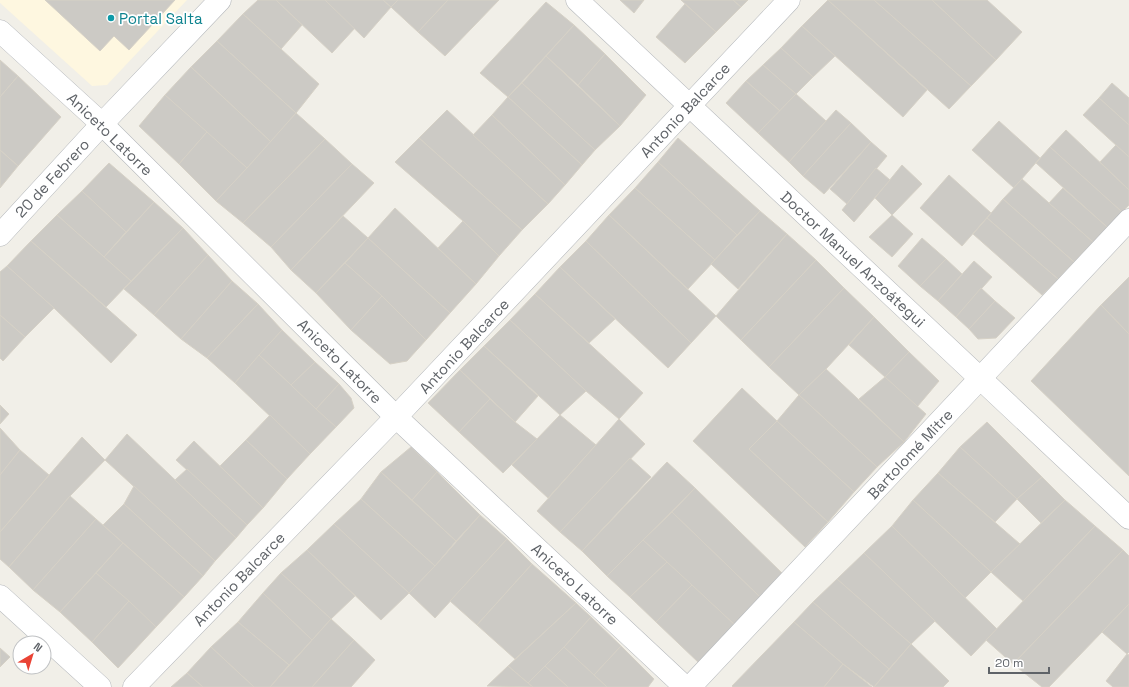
<svg xmlns="http://www.w3.org/2000/svg" width="1129" height="687" viewBox="0 0 1129 687" font-family="'Space Grotesk',sans-serif">
	<style>
		.commercial { fill: #fef7e0 }
		.building { fill: #cccac5; stroke: #d6d1c6 }
		.lines { fill: none; stroke-linecap: round; stroke-linejoin: round }
		.minor-casing { stroke: #b5b8bc; stroke-width: 23 }
		.minor { stroke: #fff; stroke-width: 22 }
		.culture-dot { fill: #0f9aa8; stroke: #fff; stroke-width: 1.5 }
		.labels { text-anchor: middle; dominant-baseline: central; stroke-width: 3.5; stroke-linejoin: round; paint-order: stroke }
		.culture-label { font-size: 15px; fill: #0d838f; stroke: #fff; text-anchor: start }
		.street-label { font-size: 15px; fill: #5f6368; stroke: #fff }
	</style>
	<rect width="100%" height="100%" fill="#f1efe8"/>
	<path class="commercial" d="M0 0H187L107 85 92 86 0 3Z"/>
	<g class="building">
		<path d="M45 0H175L129 50 114 36 100 51Z"/>
		<path d="M258 0H276L302 25 281 49 243 14Z"/>
		<path d="M276 0H325L355 28 332 53Z"/>
		<path d="M325 0H383L391 7 364 38Z"/>
		<path d="M383 0H398L391 7Z"/>
		<path d="M398 0H448L418 32 391 7Z"/>
		<path d="M448 0H499L445 56 418 32Z"/>
		<path d="M620 0H644L634 13Z"/>
		<path d="M681 0H733L741 7 716 32Z"/>
		<path d="M733 0H748L741 7Z"/>
		<path d="M828 0 927 90 903 117 802 26Z"/>
		<path d="M828 0H874L971 86 949 109Z"/>
		<path d="M874 0H932L996 60 971 86Z"/>
		<path d="M932 0H987L1022 32 996 60Z"/>
		<path d="M546 2 574 25 508 97 480 73Z"/>
		<path d="M685 4 716 32 685 63 656 37Z"/>
		<path d="M243 14 319 84 296 113 217 41Z"/>
		<path d="M574 25 605 54 578 85 546 56Z"/>
		<path d="M802 26 835 56 813 77 781 48Z"/>
		<path d="M217 41 296 113 271 142 191 67Z"/>
		<path d="M781 48 813 77 796 94 763 65Z"/>
		<path d="M605 54 646 95 620 126 578 85Z"/>
		<path d="M546 56 620 126 595 150 522 83Z"/>
		<path d="M0 60 18 76 0 97Z"/>
		<path d="M763 65 796 94 780 111 746 81Z"/>
		<path d="M191 67 271 142 247 168 165 95Z"/>
		<path d="M18 76 61 117 18 166 0 150V97Z"/>
		<path d="M746 81 780 111 758 133 726 103Z"/>
		<path d="M522 83 595 150 582 165 508 97Z"/>
		<path d="M1112 83 1129 98V125L1099 98Z"/>
		<path d="M796 94 826 121 789 162 758 133Z"/>
		<path d="M165 95 207 132 179 164 139 126Z"/>
		<path d="M508 97 582 165 565 185 492 115Z"/>
		<path d="M1099 98 1129 125V157L1083 115Z"/>
		<path d="M447 110 548 204 522 230 419 138Z"/>
		<path d="M836 110 851 123 803 176 789 162Z"/>
		<path d="M296 113 325 139 243 223 216 201 247 168Z"/>
		<path d="M492 115 565 185 548 204 473 135Z"/>
		<path d="M999 121 1040 158 1014 188 972 150Z"/>
		<path d="M851 123 871 142 824 194 803 176Z"/>
		<path d="M1066 130 1129 190V205L1122 212 1050 147Z"/>
		<path d="M207 132 247 168 216 201 179 164Z"/>
		<path d="M419 138 522 230 499 256 463 221 395 162Z"/>
		<path d="M678 138 760 211 737 235 658 162Z"/>
		<path d="M325 139 352 164 271 247 243 223Z"/>
		<path d="M871 142 887 156 847 204 830 189Z"/>
		<path d="M1116 145 1129 157V190L1100 162Z"/>
		<path d="M1050 147 1122 212 1107 227 1036 163Z"/>
		<path d="M0 150 18 166 0 188Z"/>
		<path d="M658 162 737 235 715 260 635 188Z"/>
		<path d="M109 163 154 202 126 232 82 191Z"/>
		<path d="M352 164 374 183 291 270 271 247Z"/>
		<path d="M902 165 922 184 892 215 875 198Z"/>
		<path d="M876 168 890 180 854 222 842 210Z"/>
		<path d="M949 175 991 213 962 246 920 208Z"/>
		<path d="M1022 179 1093 242 1074 262 1003 199Z"/>
		<path d="M635 188 715 260 688 289 609 215Z"/>
		<path d="M1063 188 1107 227 1093 242 1049 203Z"/>
		<path d="M82 191 126 232 104 257 57 215Z"/>
		<path d="M1003 199 1074 262 1058 279 987 218Z"/>
		<path d="M154 202 183 228 131 281 104 257Z"/>
		<path d="M395 208 476 284 450 313 368 238Z"/>
		<path d="M760 211 787 234 738 289 711 264Z"/>
		<path d="M57 215 131 281 106 307 31 241Z"/>
		<path d="M609 215 716 316 691 343 586 241Z"/>
		<path d="M892 215 913 234 892 257 869 237Z"/>
		<path d="M343 216 368 238 316 293 291 270Z"/>
		<path d="M987 218 1058 279 1042 295 973 234Z"/>
		<path d="M463 221 499 256 476 284 438 248Z"/>
		<path d="M183 228 208 255 154 315 124 289Z"/>
		<path d="M787 234 816 260 741 340 716 316Z"/>
		<path d="M368 238 450 313 426 340 382 296 345 263Z"/>
		<path d="M922 238 946 259 920 286 898 266Z"/>
		<path d="M31 241 137 335 111 363 54 308 7 266Z"/>
		<path d="M586 241 691 343 668 368 560 267Z"/>
		<path d="M208 255 232 281 181 339 154 315Z"/>
		<path d="M946 259 962 274 938 301 920 286Z"/>
		<path d="M816 260 844 288 769 367 741 340Z"/>
		<path d="M974 261 992 277 956 317 938 301Z"/>
		<path d="M345 263 382 296 351 330 316 293Z"/>
		<path d="M7 266 54 308 25 337 0 315V272Z"/>
		<path d="M560 267 615 319 589 343 535 294Z"/>
		<path d="M1129 277V334L1101 305Z"/>
		<path d="M232 281 258 304 207 358 181 339Z"/>
		<path d="M844 288 874 317 826 369 799 395 769 367Z"/>
		<path d="M981 288 995 301 969 329 956 317Z"/>
		<path d="M535 294 643 393 619 419 586 391 510 320Z"/>
		<path d="M382 296 426 340 407 361 390 364 351 330Z"/>
		<path d="M995 301 1015 318 996 338 978 339 969 329Z"/>
		<path d="M258 304 282 330 235 383 207 358Z"/>
		<path d="M1101 305 1129 334V476L1031 381Z"/>
		<path d="M0 315 25 337 3 361 0 358Z"/>
		<path d="M874 317 909 352 885 377 849 345Z"/>
		<path d="M510 320 586 391 560 415 484 346Z"/>
		<path d="M282 330 315 362 291 385 259 355Z"/>
		<path d="M484 346 538 396 515 422 460 370Z"/>
		<path d="M909 352 939 381 917 407 885 377Z"/>
		<path d="M259 355 336 427 310 454 235 383Z"/>
		<path d="M315 362 339 384 316 409 291 385Z"/>
		<path d="M826 369 904 442 877 467 799 395Z"/>
		<path d="M460 370 490 399 459 432 428 403Z"/>
		<path d="M885 377 926 414 904 442 859 399Z"/>
		<path d="M339 384 351 398 354 408 336 427 316 409Z"/>
		<path d="M742 388 777 421 749 449 828 522 805 547 693 441Z"/>
		<path d="M799 395 877 467 854 492 777 421Z"/>
		<path d="M490 399 515 422 537 439 503 473 459 432Z"/>
		<path d="M0 405 9 414 0 424Z"/>
		<path d="M270 415 310 454 287 479 246 440Z"/>
		<path d="M560 415 596 445 548 498 512 465Z"/>
		<path d="M619 419 645 444 560 532 537 511Z"/>
		<path d="M777 421 854 492 828 522 749 449Z"/>
		<path d="M987 422 1042 477 1017 499 960 447Z"/>
		<path d="M0 428 20 450 0 475Z"/>
		<path d="M127 434 236 538 215 561 105 460Z"/>
		<path d="M82 437 105 460 70 496 9 567 0 559V532Z"/>
		<path d="M246 440 287 479 263 508 220 466Z"/>
		<path d="M194 441 263 508 247 525 176 460Z"/>
		<path d="M411 447 437 472 412 500 381 472Z"/>
		<path d="M960 447 1017 499 995 522 938 473Z"/>
		<path d="M20 450 49 475 0 532V475Z"/>
		<path d="M630 458 651 477 582 551 560 532Z"/>
		<path d="M667 462 695 488 607 576 582 551Z"/>
		<path d="M187 469 247 525 236 538 175 480Z"/>
		<path d="M381 472 456 541 435 566 361 499Z"/>
		<path d="M437 472 480 515 456 541 412 500Z"/>
		<path d="M938 473 1020 544 991 572 913 500Z"/>
		<path d="M1042 477 1065 500 1041 523 1017 499Z"/>
		<path d="M134 486 215 561 203 576 124 504Z"/>
		<path d="M695 488 783 574 761 598 672 512Z"/>
		<path d="M70 496 96 519 33 590 9 567Z"/>
		<path d="M361 499 435 566 409 593 334 524Z"/>
		<path d="M913 500 991 572 965 598 892 526Z"/>
		<path d="M1065 500 1095 526 1023 601 991 572Z"/>
		<path d="M124 504 203 576 184 597 103 525Z"/>
		<path d="M672 512 761 598 736 626 643 540Z"/>
		<path d="M480 515 507 539 435 618 409 593 435 566Z"/>
		<path d="M96 519 123 543 60 612 33 590Z"/>
		<path d="M334 524 409 593 381 620 307 550Z"/>
		<path d="M892 526 997 629 971 656 864 553Z"/>
		<path d="M1095 526 1123 550 1013 664 986 640Z"/>
		<path d="M507 539 532 564 477 625 450 601Z"/>
		<path d="M643 540 667 562 630 597 607 576Z"/>
		<path d="M123 543 184 597 156 627 96 573Z"/>
		<path d="M307 550 355 596 331 619 281 573Z"/>
		<path d="M1123 550 1129 556V604L1049 687H1042L1013 664Z"/>
		<path d="M864 553 935 621 911 644 837 579Z"/>
		<path d="M667 562 692 585 656 622 630 597Z"/>
		<path d="M532 564 576 603 515 659 477 625Z"/>
		<path d="M96 573 129 601 92 642 60 612Z"/>
		<path d="M281 573 331 619 312 640 263 593Z"/>
		<path d="M837 579 911 644 889 669 813 602Z"/>
		<path d="M692 585 736 626 699 663 656 622Z"/>
		<path d="M263 593 312 640 289 665 238 622Z"/>
		<path d="M129 601 156 627 118 668 92 642Z"/>
		<path d="M813 602 889 669 874 687 843 664 794 622Z"/>
		<path d="M576 603 591 617 564 647 528 683 508 666Z"/>
		<path d="M1129 604V652L1127 654 1102 632Z"/>
		<path d="M591 617 621 646 594 675 564 647Z"/>
		<path d="M331 619 354 640 312 687H270Z"/>
		<path d="M238 622 289 665 270 687H254L211 647Z"/>
		<path d="M794 622 843 664 824 687H733L732 686Z"/>
		<path d="M354 640 375 660 351 687H312Z"/>
		<path d="M911 644 949 681 943 687H874Z"/>
		<path d="M621 646 654 679 648 687H607L594 675Z"/>
		<path d="M211 647 254 687H203L187 673Z"/>
		<path d="M564 647 594 675 607 687H568L545 666Z"/>
		<path d="M0 648 10 657 0 667Z"/>
		<path d="M1127 654 1129 655V687H1113L1106 681Z"/>
		<path d="M843 664 872 687H824Z"/>
		<path d="M508 666 528 683 533 687 487 686Z"/>
		<path d="M545 666 568 687H533L528 683Z"/>
		<path d="M187 673 203 687H171Z"/>
	</g>
	<g class="lines">
		<defs>
			<g id="minor">
				<path d="M577 0 1129 518"/>
				<path d="M0 31 102 124 396 417 685 687"/>
				<path d="M0 235 102 124 220 0"/>
				<path d="M0 596 100 687"/>
				<path d="M134 687 396 417 789 0"/>
				<path d="M690 687 1129 220"/>
			</g>
		</defs>
		<use href="#minor" class="minor-casing"/>
		<use href="#minor" class="minor"/>
	</g>
	<circle class="culture-dot" cx="111" cy="18" r="4"/>
	<g class="labels">
		<g class="culture-label">
			<text x="119" y="18">Portal Salta</text>
		</g>
		<g class="street-label">
			<text transform="translate(685 110) rotate(-47)">Antonio Balcarce</text>
			<text transform="translate(110 134) rotate(44)">Aniceto Latorre</text>
			<text transform="translate(52 178) rotate(-47)">20 de Febrero</text>
			<text transform="translate(853 259) rotate(43)">Doctor Manuel Anzoátegui</text>
			<text transform="translate(464 346) rotate(-47)">Antonio Balcarce</text>
			<text transform="translate(340 361) rotate(45)">Aniceto Latorre</text>
			<text transform="translate(910 454) rotate(-47)">Bartolomé Mitre</text>
			<text transform="translate(239 579) rotate(-46)">Antonio Balcarce</text>
			<text transform="translate(575 584) rotate(43)">Aniceto Latorre</text>
		</g>
	</g>
	<g transform="translate(32 655) rotate(38)"><circle r="19" fill="#ffffff" stroke="#bfc1c3"/>
	<path d="M0-3L7 15L0 10L-7 15Z" fill="#ea4335"/>
	<text y="-6" font-size="11" font-weight="bold" text-anchor="middle" fill="#5f6368">N</text>
	</g>
	<path d="M989 667v6h60v-6" fill="none" stroke="#5f6368" stroke-width="2"/>
	<text x="995" y="667" font-size="12" fill="#5f6368" stroke="#ffffff" stroke-width="3" paint-order="stroke">20 m</text>
</svg>
